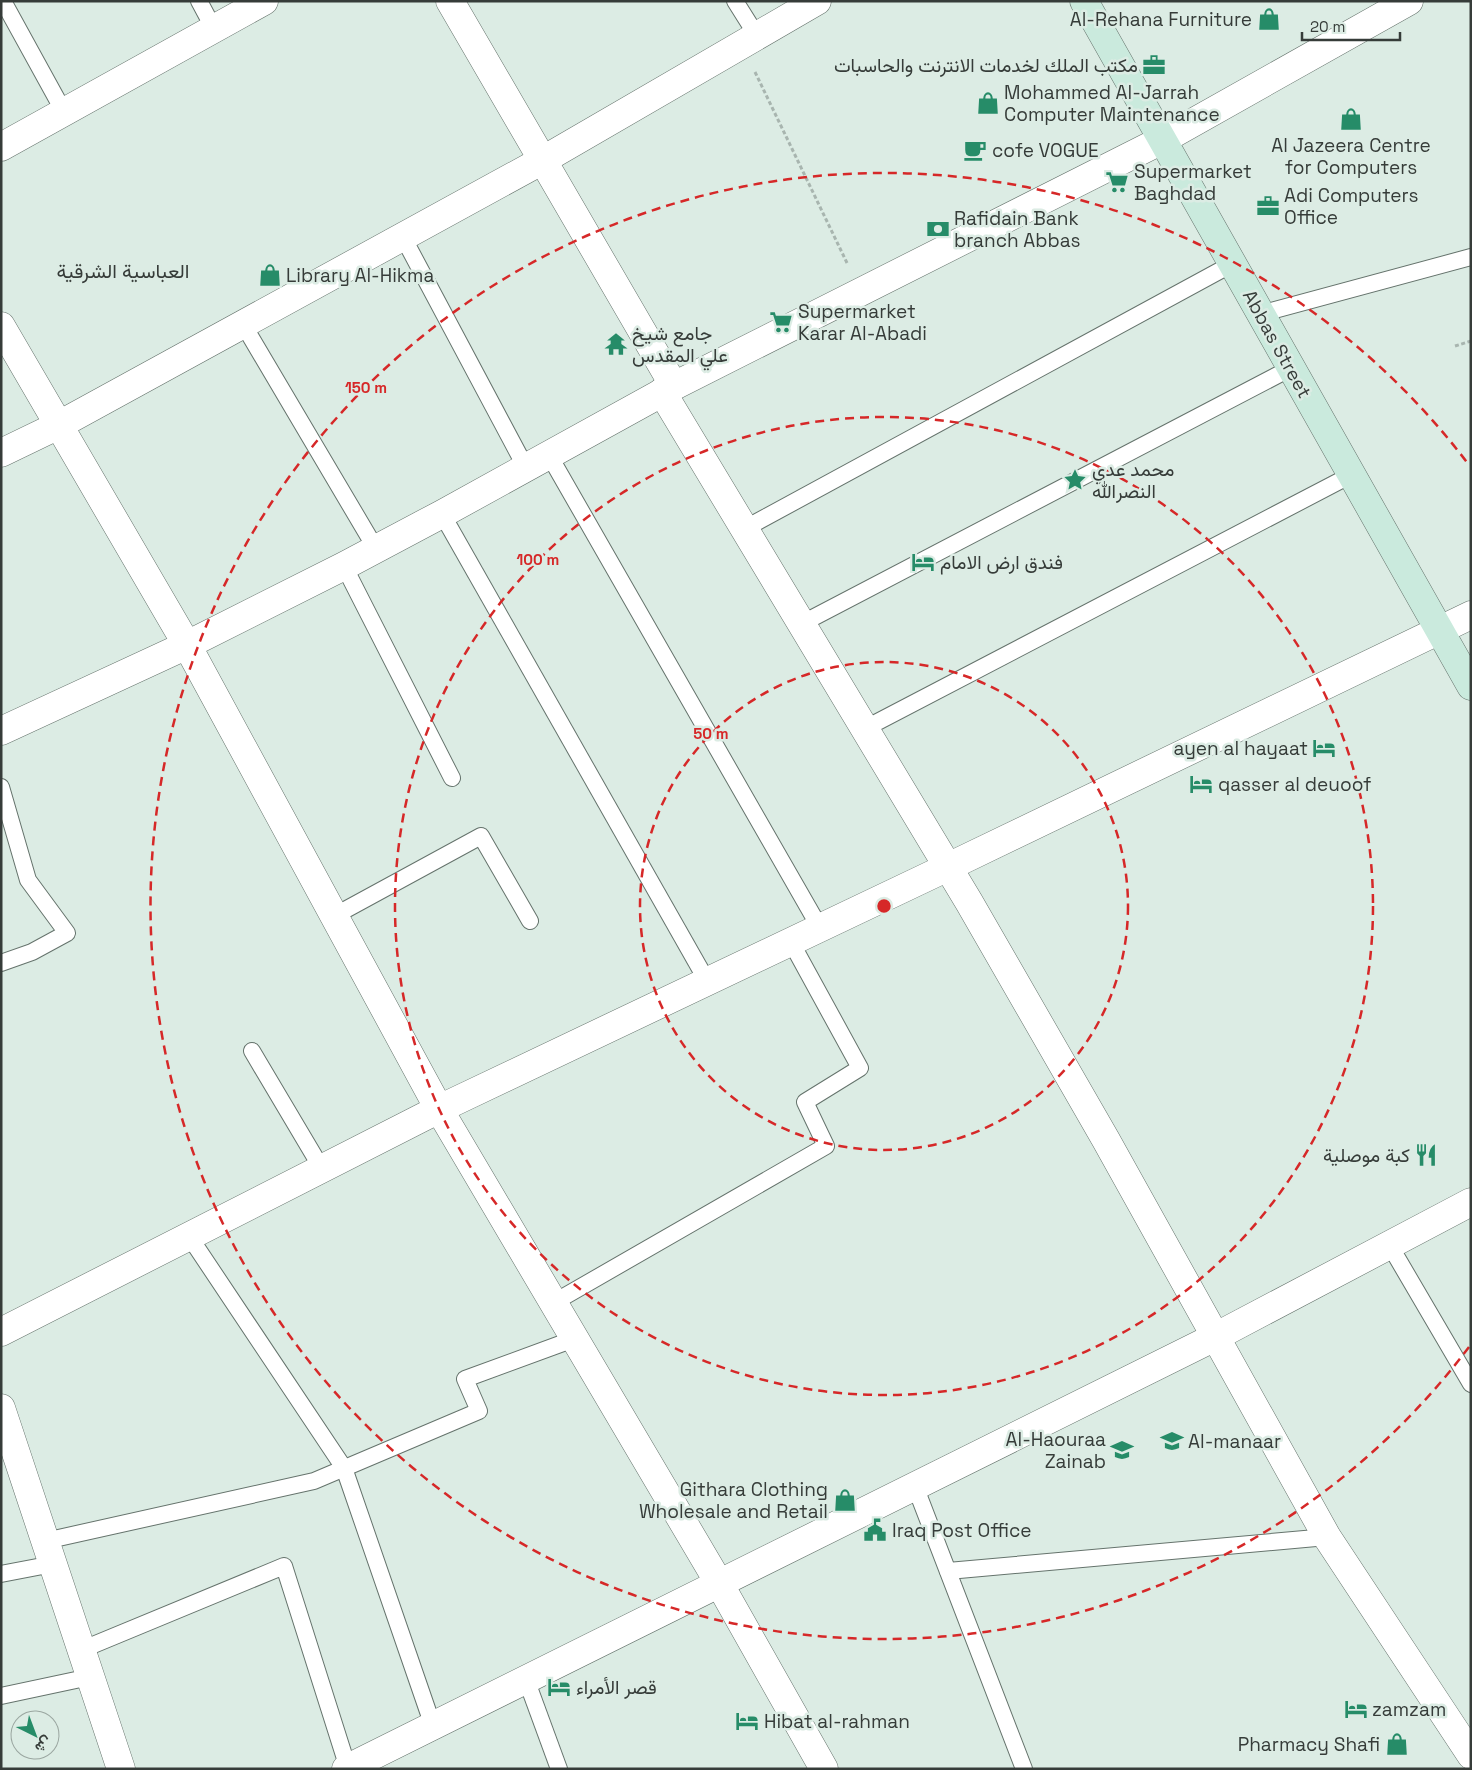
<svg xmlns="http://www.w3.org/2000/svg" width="1472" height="1770" viewBox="0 0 1472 1770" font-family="'Space Grotesk',Vazirmatn,sans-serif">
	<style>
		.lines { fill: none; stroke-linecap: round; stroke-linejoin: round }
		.service-casing { stroke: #65736c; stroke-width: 18 }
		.minor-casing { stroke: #65736c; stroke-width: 29 }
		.secondary-casing { stroke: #65736c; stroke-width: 29 }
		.path { stroke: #a8b5af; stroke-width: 3; stroke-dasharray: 4 2.5; stroke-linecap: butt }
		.service { stroke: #fff; stroke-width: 16 }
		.minor { stroke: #fff; stroke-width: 28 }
		.secondary { stroke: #caeadd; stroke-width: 28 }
		.ring { fill: none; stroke: #d62828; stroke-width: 2.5; stroke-dasharray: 9 6 }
		.labels { text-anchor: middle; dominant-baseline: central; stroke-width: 5; stroke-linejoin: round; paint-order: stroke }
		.poi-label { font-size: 19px; fill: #363c39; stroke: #dcece4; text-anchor: start }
		.street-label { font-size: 19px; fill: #363c39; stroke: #dcece4 }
		.neighbourhood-label { font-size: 20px; fill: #363c39; stroke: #dcece4 }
		.centre { fill: #d62828; stroke: #dcece4; stroke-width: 2.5 }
		.ring-label { font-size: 15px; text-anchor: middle; font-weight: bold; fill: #d62828; stroke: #dcece4; stroke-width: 5; stroke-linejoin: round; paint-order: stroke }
	</style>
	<rect width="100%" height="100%" fill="#dcece4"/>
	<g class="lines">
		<defs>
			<g id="service">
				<path d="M3 1 64 112"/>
				<path d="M199 1 214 29"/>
				<path d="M735 1 757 36"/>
				<path d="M403 237 526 468"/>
				<path d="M1260 314 1471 257"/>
				<path d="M243 324 376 549"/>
				<path d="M549 455 820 928"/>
				<path d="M442 514 707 981"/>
				<path d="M744 529 1232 264"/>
				<path d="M344 566 452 778"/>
				<path d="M801 624 1291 368"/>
				<path d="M864 729 1351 475"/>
				<path d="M1 787 28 880 67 933 32 952 1 963"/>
				<path d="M334 916 481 836 530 921"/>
				<path d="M252 1051 322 1169"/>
				<path d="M189 1236 344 1468 433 1726"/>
				<path d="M1389 1244 1471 1384"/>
				<path d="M553 1303 826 1146 805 1102 860 1068 791 942"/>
				<path d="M915 1486 1024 1769"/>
				<path d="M45 1541 314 1481 479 1411 465 1379 574 1339"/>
				<path d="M948 1571 1327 1537"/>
				<path d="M1 1574 53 1564"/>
				<path d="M81 1650 284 1566 348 1768"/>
				<path d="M526 1679 559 1769"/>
				<path d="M1 1696 90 1677"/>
			</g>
			<g id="minor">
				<path d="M450 1 674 386"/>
				<path d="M1 147 264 1"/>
				<path d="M1 326 187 645 439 1109 719 1583 824 1769"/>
				<path d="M662 392 969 902 1106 1140 1327 1537 1471 1755"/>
				<path d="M1 453 59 425 543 160 817 1"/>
				<path d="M1 731 187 645 344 566 442 514 674 386 1162 140 1409 1"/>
				<path d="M1 1332 439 1109 948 867 1471 615"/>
				<path d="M1 1408 121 1769"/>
				<path d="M346 1769 1215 1337 1471 1202"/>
			</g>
			<path id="secondary" d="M1084 1 1471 686"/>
		</defs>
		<use href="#service" class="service-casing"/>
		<use href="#minor" class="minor-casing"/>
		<use href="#secondary" class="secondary-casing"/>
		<g class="path">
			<path d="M755 72 848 265"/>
			<path d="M1455 346 1471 341"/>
		</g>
		<use href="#service" class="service"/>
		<use href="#minor" class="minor"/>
		<use href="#secondary" class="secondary"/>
	</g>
	<g class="ring">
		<circle cx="884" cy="906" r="244"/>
		<circle cx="884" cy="906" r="489"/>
		<path d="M1469 1347A733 733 0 1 1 1469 465"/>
	</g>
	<defs>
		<symbol id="shop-bare" viewBox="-9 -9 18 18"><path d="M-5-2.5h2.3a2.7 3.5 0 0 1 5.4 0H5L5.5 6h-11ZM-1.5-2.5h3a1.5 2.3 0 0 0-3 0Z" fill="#268c68" stroke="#dcece4" stroke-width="2.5" paint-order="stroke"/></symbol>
		<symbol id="office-bare" viewBox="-9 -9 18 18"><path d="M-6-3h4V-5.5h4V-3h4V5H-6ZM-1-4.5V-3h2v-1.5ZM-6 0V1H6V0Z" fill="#268c68" stroke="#dcece4" stroke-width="2.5" paint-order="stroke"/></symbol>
		<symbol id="cafe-bare" viewBox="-9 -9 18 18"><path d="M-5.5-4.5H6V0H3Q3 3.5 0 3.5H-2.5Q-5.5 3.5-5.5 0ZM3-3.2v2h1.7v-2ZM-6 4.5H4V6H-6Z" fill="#268c68" stroke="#dcece4" stroke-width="2.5" paint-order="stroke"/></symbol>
		<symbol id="supermarket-bare" viewBox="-9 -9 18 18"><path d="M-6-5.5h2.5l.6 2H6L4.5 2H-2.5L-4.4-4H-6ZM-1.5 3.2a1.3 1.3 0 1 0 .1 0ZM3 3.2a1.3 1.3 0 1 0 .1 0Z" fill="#268c68" stroke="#dcece4" stroke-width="2.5" paint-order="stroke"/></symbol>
		<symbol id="bank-bare" viewBox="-9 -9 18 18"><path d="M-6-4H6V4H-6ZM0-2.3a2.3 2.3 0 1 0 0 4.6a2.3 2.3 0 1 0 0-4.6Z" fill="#268c68" stroke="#dcece4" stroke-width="2.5" paint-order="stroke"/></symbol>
		<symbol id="temple-bare" viewBox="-9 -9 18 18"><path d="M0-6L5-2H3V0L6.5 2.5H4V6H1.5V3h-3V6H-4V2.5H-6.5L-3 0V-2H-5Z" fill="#268c68" stroke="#dcece4" stroke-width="2.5" paint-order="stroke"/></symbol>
		<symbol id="sight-bare" viewBox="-9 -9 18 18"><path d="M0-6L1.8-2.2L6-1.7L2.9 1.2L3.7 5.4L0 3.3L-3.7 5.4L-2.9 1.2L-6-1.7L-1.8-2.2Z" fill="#268c68" stroke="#dcece4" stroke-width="2.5" paint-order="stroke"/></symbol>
		<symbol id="hotel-bare" viewBox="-9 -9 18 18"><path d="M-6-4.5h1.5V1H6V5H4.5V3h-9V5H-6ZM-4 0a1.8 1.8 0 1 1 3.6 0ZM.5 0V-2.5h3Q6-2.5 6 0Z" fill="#268c68" stroke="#dcece4" stroke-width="2.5" paint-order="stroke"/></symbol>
		<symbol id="restaurant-bare" viewBox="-9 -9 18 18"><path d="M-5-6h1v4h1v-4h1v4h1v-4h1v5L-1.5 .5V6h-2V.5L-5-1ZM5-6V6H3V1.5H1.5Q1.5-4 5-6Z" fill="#268c68" stroke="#dcece4" stroke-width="2.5" paint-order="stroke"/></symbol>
		<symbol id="school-bare" viewBox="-9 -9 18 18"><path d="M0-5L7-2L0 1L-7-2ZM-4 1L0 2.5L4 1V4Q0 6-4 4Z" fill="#268c68" stroke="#dcece4" stroke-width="2.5" paint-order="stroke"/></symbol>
		<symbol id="civic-bare" viewBox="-9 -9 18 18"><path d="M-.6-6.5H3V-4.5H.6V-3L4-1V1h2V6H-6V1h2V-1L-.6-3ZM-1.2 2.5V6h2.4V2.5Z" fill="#268c68" stroke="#dcece4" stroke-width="2.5" paint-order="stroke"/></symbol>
	</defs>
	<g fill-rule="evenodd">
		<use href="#shop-bare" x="1253" y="3" width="32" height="32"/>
		<use href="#office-bare" x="1138" y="49" width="32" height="32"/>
		<use href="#shop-bare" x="972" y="87" width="32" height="32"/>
		<use href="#shop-bare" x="1335" y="103" width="32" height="32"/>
		<use href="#cafe-bare" x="959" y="134" width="32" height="32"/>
		<use href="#supermarket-bare" x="1101" y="166" width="32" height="32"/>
		<use href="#office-bare" x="1252" y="190" width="32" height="32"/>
		<use href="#bank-bare" x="922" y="213" width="32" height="32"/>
		<use href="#shop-bare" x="254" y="259" width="32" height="32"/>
		<use href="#supermarket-bare" x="765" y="306" width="32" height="32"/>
		<use href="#temple-bare" x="600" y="328" width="32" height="32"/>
		<use href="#sight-bare" x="1059" y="464" width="32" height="32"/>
		<use href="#hotel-bare" x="907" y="546" width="32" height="32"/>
		<use href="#hotel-bare" x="1308" y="732" width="32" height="32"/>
		<use href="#hotel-bare" x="1185" y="768" width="32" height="32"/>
		<use href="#restaurant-bare" x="1410" y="1139" width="32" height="32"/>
		<use href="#school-bare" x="1156" y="1425" width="32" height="32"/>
		<use href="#school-bare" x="1106" y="1434" width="32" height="32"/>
		<use href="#shop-bare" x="829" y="1484" width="32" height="32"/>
		<use href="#civic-bare" x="859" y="1514" width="32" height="32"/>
		<use href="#hotel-bare" x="543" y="1671" width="32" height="32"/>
		<use href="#hotel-bare" x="1340" y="1693" width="32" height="32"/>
		<use href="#hotel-bare" x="731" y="1705" width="32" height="32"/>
		<use href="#shop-bare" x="1381" y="1728" width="32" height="32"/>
	</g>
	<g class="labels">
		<g class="poi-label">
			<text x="1252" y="19" text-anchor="end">Al-Rehana Furniture</text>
			<text x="1138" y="65" text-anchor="end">مكتب الملك لخدمات الانترنت والحاسبات</text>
			<text x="1004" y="92">Mohammed Al-Jarrah<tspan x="1004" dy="22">Computer Maintenance</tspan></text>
			<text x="1351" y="145" text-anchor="middle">Al Jazeera Centre<tspan x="1351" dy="22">for Computers</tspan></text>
			<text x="992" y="150">cofe VOGUE</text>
			<text x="1134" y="171">Supermarket<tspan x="1134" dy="22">Baghdad</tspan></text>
			<text x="1284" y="195">Adi Computers<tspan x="1284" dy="22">Office</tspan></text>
			<text x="954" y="218">Rafidain Bank<tspan x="954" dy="22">branch Abbas</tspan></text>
			<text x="286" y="275">Library Al-Hikma</text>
			<text x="798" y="311">Supermarket<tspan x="798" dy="22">Karar Al-Abadi</tspan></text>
			<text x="632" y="333">جامع شيخ<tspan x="632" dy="22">علي المقدس</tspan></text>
			<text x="1092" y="469">محمد عدي<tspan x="1092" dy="22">النصرالله</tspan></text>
			<text x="940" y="562">فندق ارض الامام</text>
			<text x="1308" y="748" text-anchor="end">ayen al hayaat</text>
			<text x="1218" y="784">qasser al deuoof</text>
			<text x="1410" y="1155" text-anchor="end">كبة موصلية</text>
			<text x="1106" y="1439" text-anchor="end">Al-Haouraa<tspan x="1106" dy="22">Zainab</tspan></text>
			<text x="1188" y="1441">Al-manaar</text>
			<text x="828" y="1489" text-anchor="end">Githara Clothing<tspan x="828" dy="22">Wholesale and Retail</tspan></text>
			<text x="892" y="1530">Iraq Post Office</text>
			<text x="576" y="1687">قصر الأمراء</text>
			<text x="1372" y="1709">zamzam</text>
			<text x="764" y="1721">Hibat al-rahman</text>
			<text x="1380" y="1744" text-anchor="end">Pharmacy Shafi</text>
		</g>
		<g class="street-label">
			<text transform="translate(1277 344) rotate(61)">Abbas Street</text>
		</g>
		<g class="neighbourhood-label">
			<text x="123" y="271">العباسية الشرقية</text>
		</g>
	</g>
	<circle cx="884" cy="906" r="8" class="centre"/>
	<g class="ring-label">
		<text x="366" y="393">150 m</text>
		<text x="538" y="565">100 m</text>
		<text x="711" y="739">50 m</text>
	</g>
	<rect width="1472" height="1770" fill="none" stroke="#363c39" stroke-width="5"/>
	<g transform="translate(35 1735) rotate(138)"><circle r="24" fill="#dcece4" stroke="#9aa6a0"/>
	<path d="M0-4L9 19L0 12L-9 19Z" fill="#268c68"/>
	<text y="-8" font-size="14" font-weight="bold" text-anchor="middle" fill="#363c39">ش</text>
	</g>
	<path d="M1302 32v8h98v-8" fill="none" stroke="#363c39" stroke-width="2.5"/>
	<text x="1310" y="32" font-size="15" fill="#363c39" stroke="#dcece4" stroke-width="4" paint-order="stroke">20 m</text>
</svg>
